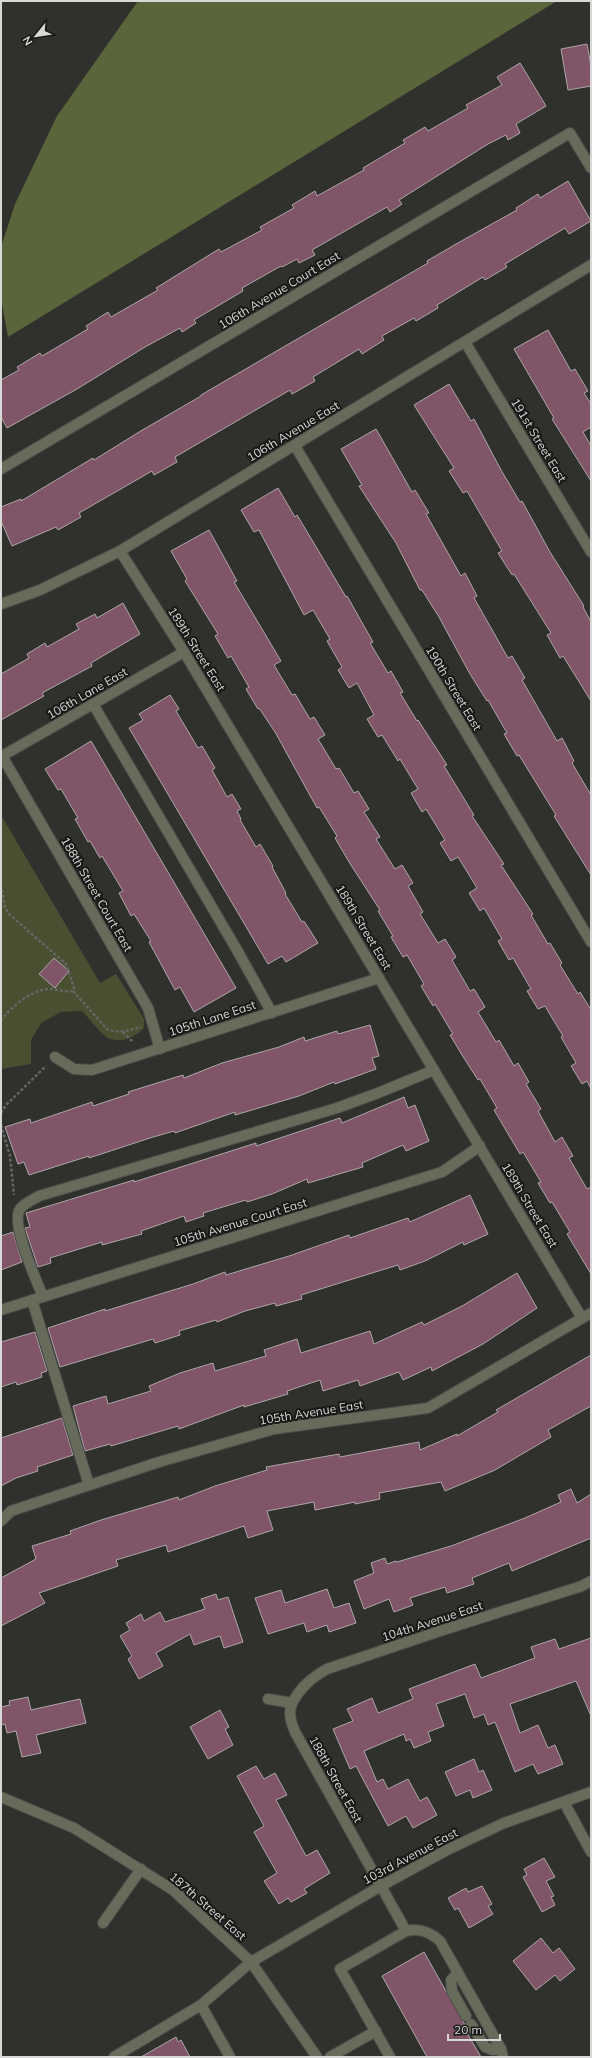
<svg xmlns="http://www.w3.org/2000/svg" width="592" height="2058" viewBox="0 0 592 2058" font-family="Mulish,sans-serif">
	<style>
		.green { fill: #485031 }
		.forest { fill: #5a653c }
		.building { fill: #805568; stroke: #ada6a8 }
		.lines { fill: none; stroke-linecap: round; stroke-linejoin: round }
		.minor-casing { stroke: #4b4c48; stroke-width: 12 }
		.path { stroke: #656663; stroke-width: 2.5; stroke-dasharray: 3 2; stroke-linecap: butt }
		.minor { stroke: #676c5a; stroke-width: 10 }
		.labels { text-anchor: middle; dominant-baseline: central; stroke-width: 4; stroke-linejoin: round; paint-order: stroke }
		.street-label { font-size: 12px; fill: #d8d9d6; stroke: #181917 }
	</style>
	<rect width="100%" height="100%" fill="#30312d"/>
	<path class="green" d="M1 815 100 983 116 974 144 1019V1028C135 1037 122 1044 108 1038 101 1034 88 1017 82 1011L61 1012 41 1023 31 1040V1064L1 1069Z"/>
	<path class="forest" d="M138 1H557L8 337 1 298V247L15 204 57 116Z"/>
	<g class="building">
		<path d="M587 44 591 66V86L568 90 561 49Z"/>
		<path d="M520 63 546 106 516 124 520 133 508 140 506 135 488 144 399 200 402 204 390 212 387 207 312 250 315 255 299 263 297 259 282 267 281 266 242 288 243 291 194 320 196 323 182 332 180 328 145 347 77 389 7 428 1 417V380L19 370 17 367 40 353 42 356 88 329 86 326 108 312 111 317 158 290 156 288 219 249 221 252 262 230 260 227 294 208 292 205 315 191 317 196 364 170 363 168 405 143 403 140 425 127 428 131 468 108 466 105 502 85 497 77Z"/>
		<path d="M568 181 591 221 569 234 565 228 505 264 507 267 485 280 483 277 437 305 438 308 416 321 414 318 382 336 384 340 362 354 359 349 313 377 315 381 292 394 290 390 175 457 177 462 154 475 152 471 79 513 81 517 58 530 56 527 12 546 1 521V507L21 499V501L93 458 94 460 139 432 201 396V395L428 263 427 261 456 244 517 210 516 208 538 194 540 198Z"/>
		<path d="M548 330 571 371 575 369 588 391 584 393 591 404V427L583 432 591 446V481L552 419 554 418 514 349Z"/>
		<path d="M449 384 471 421 474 419 501 470 520 502 522 501 550 552 584 606 583 607 591 622V701L563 656 560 658 547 635 551 633 514 574 512 575 498 553 502 551 467 491 463 493 449 471 454 468 414 405Z"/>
		<path d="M376 429 412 492 415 490 429 513 426 514 461 576 465 573 477 596 474 598 508 658 512 656 525 678 522 680 557 741 562 738 574 761 572 763 591 795V875L554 816 556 815 519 755 517 756 504 734 507 733 488 700 487 701 470 674 439 617 422 590H420L396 543 359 486 362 485 341 449Z"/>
		<path d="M278 488 295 517 297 515 346 597 347 596 373 642 370 643 388 673 391 671 403 692 400 693 417 721 418 720 447 765 444 766 474 815 472 816 504 864 501 865 533 914 531 915 548 944 550 943 562 963 560 965 578 994 580 992 591 1010V1089L587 1081 582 1084 571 1066 576 1063 561 1037 563 1036 545 1006 538 1009 527 991 531 989 513 958 509 960 498 941 502 939 484 908 480 911 469 893 477 888 458 857 451 861 440 843 445 840 426 809 422 812 411 793 418 789 400 759 398 761 382 735 378 737 367 719 374 715 357 683 349 688 338 670 342 667 327 641 330 639 313 610 304 615 259 530 254 532 241 510Z"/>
		<path d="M209 530 237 581 234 582 281 661 274 665 292 695 295 694 310 719 314 717 325 735 318 739 336 769 339 768 354 793 358 791 369 809 364 812 380 837 376 839 395 869 402 865 413 883 408 886 423 912 420 914 438 943 445 939 456 957 452 960 470 991 474 989 485 1007 478 1012 496 1042 499 1040 514 1066 518 1063 529 1082 526 1084 541 1109 538 1111 555 1142 562 1137 573 1156 569 1158 587 1189 591 1187V1274L567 1234 570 1232 552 1202 550 1203 538 1183 541 1182 523 1152 520 1154 494 1110 497 1108 480 1079 478 1080 462 1055 450 1035 453 1034 435 1004 433 1006 421 986 424 984 407 955 403 957 391 937 393 936 378 911 380 910 349 862 335 838 337 836 319 807 317 808 275 732 259 708 258 709 246 689 249 687 231 656 228 658 215 636 218 634 185 581 187 579 171 551Z"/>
		<path d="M123 603 140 634 91 663 92 666 42 693 44 696 1 720V674L29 658 27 654 45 643 47 647 79 629 76 624 95 614 97 618Z"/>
		<path d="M170 695 179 709 176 711 198 748 202 746 215 768 212 770 227 797 232 794 241 809 237 811 241 819 240 820 256 847 260 844 273 866 272 867 286 893 285 894 302 922 304 921 318 943 286 962 282 956 268 964 129 728 143 720 139 714Z"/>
		<path d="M91 741 236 988 194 1012 180 987 175 990 149 942 151 941 134 914 131 916 119 893 123 891 102 856 100 858 90 841 88 842 75 819 78 818 61 789 58 790 45 769Z"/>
		<path d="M54 958 69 971 55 988 39 974Z"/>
		<path d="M370 1025 379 1056 372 1058 376 1069 335 1084 334 1082 299 1096 235 1115V1112L175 1133 174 1131 150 1138 89 1158V1156L29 1175 24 1162 18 1164 5 1127 30 1119 31 1123 92 1102 93 1106 129 1094 128 1092 183 1075 184 1078 222 1063 279 1047 304 1037 305 1041 337 1031 338 1034Z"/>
		<path d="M404 1097 408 1108 415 1105 429 1141 406 1151 403 1145 362 1163 363 1167 308 1183 307 1179 272 1194 247 1202 246 1200 203 1213 204 1216 186 1222 184 1216 141 1231 142 1234 102 1245V1242L50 1258 51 1263 38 1267 25 1228 30 1227 26 1213 134 1180V1182L256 1143V1146L340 1118 342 1123Z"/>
		<path d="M470 1195 488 1234 464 1245 463 1242 425 1261 400 1270 398 1265 301 1295 302 1299 276 1306 275 1303 245 1311 217 1322 216 1320 179 1331 180 1335 155 1343 153 1339 60 1367 48 1328 105 1309V1311L193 1284 225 1272 226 1275 289 1256 349 1235 350 1238 408 1218 410 1222Z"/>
		<path d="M13 1232 22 1262 1 1270V1236Z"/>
		<path d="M517 1273 537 1308 483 1344 432 1371 431 1367 403 1380 399 1372 360 1386 358 1380 323 1391 320 1380 287 1391 288 1394 244 1407V1405L179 1429 178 1426 111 1446 110 1444 85 1451 73 1406 106 1396 108 1404 151 1391 149 1386 180 1373 213 1363 215 1371 266 1356 264 1350 297 1339 301 1353 370 1331 374 1344 422 1322 424 1325 462 1306Z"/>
		<path d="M35 1332 47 1371 41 1373 42 1377 17 1385 16 1382 1 1387V1342Z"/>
		<path d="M591 1355V1406L548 1430 551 1437 495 1470 445 1491 441 1482 379 1493 380 1499 355 1504V1502L315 1510 314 1502 267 1511 273 1530 248 1538 244 1526 168 1552 166 1545 116 1560 118 1566 39 1593 45 1603 1 1626V1578L36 1559 32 1546 71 1534 70 1531 101 1520 178 1497 179 1500 215 1486 267 1470 266 1467 339 1454 340 1457 419 1442 420 1450 457 1434V1436L498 1412 496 1410Z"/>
		<path d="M62 1418 73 1455 37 1467 38 1471 16 1478 1 1486V1438Z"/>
		<path d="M571 1489 577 1503 591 1494V1538L512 1571 509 1563 472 1578 474 1584 447 1593 445 1587 410 1598 413 1605 394 1612 389 1599 364 1609 354 1581 374 1573 371 1563 385 1558 387 1564 396 1561 397 1562 451 1546 525 1518 561 1502 558 1495Z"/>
		<path d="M327 1589 334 1608 349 1603 356 1623 329 1632 327 1625 307 1632 304 1623 268 1634 255 1598 281 1590 285 1603Z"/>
		<path d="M216 1594 218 1600 228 1597 243 1642 224 1648 220 1636 194 1645 190 1634 156 1653 163 1666 139 1679 128 1659 132 1656 120 1636 130 1630 126 1623 141 1614 144 1621 160 1612 165 1622 205 1609 201 1599Z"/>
		<path d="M591 1638V1716L576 1681 510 1704 520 1733 538 1725 548 1748 555 1745 563 1764 538 1774 533 1764 515 1772 495 1722 488 1725 484 1714 474 1718 465 1694 436 1704 444 1726 428 1732 431 1741 414 1748 410 1739 406 1741 404 1734 364 1751 377 1782 383 1779 388 1789 408 1779 420 1801 427 1797 437 1815 413 1828 406 1816 388 1826 356 1766 350 1769 333 1729 353 1721 347 1709 372 1698 378 1713 413 1699 409 1689 475 1664 481 1678 535 1658 531 1647 555 1639 559 1649Z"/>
		<path d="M28 1697 31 1710 80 1699 86 1723 36 1735 41 1753 22 1757 16 1731 7 1733 5 1724 1 1725V1707L10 1705 9 1701Z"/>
		<path d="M220 1710 229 1727 225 1729 233 1745 208 1759 190 1727Z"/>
		<path d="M474 1759 479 1772 483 1770 492 1790 473 1798 470 1790 456 1796 445 1772Z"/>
		<path d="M256 1766 264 1779 275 1773 287 1795 276 1800 306 1856 317 1850 330 1873 304 1889 307 1893 291 1902 288 1898 279 1904 264 1881 277 1873 254 1832 264 1826 237 1776Z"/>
		<path d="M544 1858 555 1877 546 1881 554 1896 551 1897 555 1905 542 1912 523 1877 527 1875 524 1869Z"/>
		<path d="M482 1886 492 1904 488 1906 493 1914 469 1928 458 1908 455 1910 448 1898 466 1888 468 1892Z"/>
		<path d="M541 1938 553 1953 559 1948 575 1969 560 1981 555 1975 536 1990 513 1961Z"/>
		<path d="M424 1952 465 2025 464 2028 481 2057H427L382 1976Z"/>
		<path d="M176 2037 178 2042 181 2040 190 2057H141Z"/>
	</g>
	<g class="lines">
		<defs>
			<g id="minor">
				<path d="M465 342 591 552"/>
				<path d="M295 446 591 942"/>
				<path d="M1 469 570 133 591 168"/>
				<path d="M120 551 184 652 582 1318"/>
				<path d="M1 604 40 590 120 551 591 265"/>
				<path d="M93 704 237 950 272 1013"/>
				<path d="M160 1049 148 1008 2 756 184 652"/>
				<path d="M55 1057 74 1069 92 1070 379 978"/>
				<path d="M43 1297C36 1279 12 1227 19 1211 22 1204 33 1200 39 1196L337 1108 378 1093 434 1070"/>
				<path d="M32 1300 89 1485"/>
				<path d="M1 1310 442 1172 480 1146"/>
				<path d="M1 1521 11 1511 159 1462 274 1429 428 1408 591 1313"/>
				<path d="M268 1699 292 1703C288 1714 291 1722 295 1732L406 1931"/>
				<path d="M292 1703C301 1687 311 1678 327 1669L440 1631 582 1586 591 1581"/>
				<path d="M1 1797 74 1828 173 1890 251 1962 317 2057"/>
				<path d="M564 1802 591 1852"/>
				<path d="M103 1923 141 1869"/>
				<path d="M458 1973 451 1980 452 1991 466 2016"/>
				<path d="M201 2005 230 2057"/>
				<path d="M471 2024 485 2047 493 2050 501 2049"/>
				<path d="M114 2057 201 2005 251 1962 381 1886 447 1850 504 1823 591 1792"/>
				<path d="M330 2057 376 2031"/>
				<path d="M390 2057 340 1969 406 1931C420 1928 430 1932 440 1941L501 2049 503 2057"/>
			</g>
		</defs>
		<use href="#minor" class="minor-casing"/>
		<g class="path">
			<path d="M1 885 5 908 9 914 66 964 74 988 73 991C65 992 56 989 48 989 29 991 12 1007 1 1020"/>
			<path d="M73 991 107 1029C118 1034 130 1030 141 1027"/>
			<path d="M123 1032 133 1042"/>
			<path d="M1 1113 6 1105 46 1066"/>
			<path d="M1 1125 10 1156 14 1195"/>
		</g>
		<use href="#minor" class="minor"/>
	</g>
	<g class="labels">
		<g class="street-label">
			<text transform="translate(279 290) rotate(-31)">106th Avenue Court East</text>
			<text transform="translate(293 431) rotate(-31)">106th Avenue East</text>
			<text transform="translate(539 440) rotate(59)">191st Street East</text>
			<text transform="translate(197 649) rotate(58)">189th Street East</text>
			<text transform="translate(454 688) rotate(59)">190th Street East</text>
			<text transform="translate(87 693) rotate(-30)">106th Lane East</text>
			<text transform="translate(97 894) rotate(60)">188th Street Court East</text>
			<text transform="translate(364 927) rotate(59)">189th Street East</text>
			<text transform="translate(212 1018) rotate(-18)">105th Lane East</text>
			<text transform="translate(530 1205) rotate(59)">189th Street East</text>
			<text transform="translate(240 1222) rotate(-17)">105th Avenue Court East</text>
			<text transform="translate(311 1412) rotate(-9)">105th Avenue East</text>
			<text transform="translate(432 1621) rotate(-18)">104th Avenue East</text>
			<text transform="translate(336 1779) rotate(61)">188th Street East</text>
			<text transform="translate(410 1856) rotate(-28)">103rd Avenue East</text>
			<text transform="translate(208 1906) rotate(41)">187th Street East</text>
		</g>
	</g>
	<rect width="592" height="2058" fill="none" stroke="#d8d9d6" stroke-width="4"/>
	<g transform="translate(36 36) rotate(240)" stroke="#181917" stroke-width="3" paint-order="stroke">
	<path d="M0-3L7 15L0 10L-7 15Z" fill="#d8d9d6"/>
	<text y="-6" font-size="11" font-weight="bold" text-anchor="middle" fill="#d8d9d6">N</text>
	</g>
	<path d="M448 2034v6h52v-6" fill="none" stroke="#d8d9d6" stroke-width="2"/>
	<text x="454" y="2034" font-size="12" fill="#d8d9d6" stroke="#181917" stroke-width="3" paint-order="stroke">20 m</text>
</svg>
